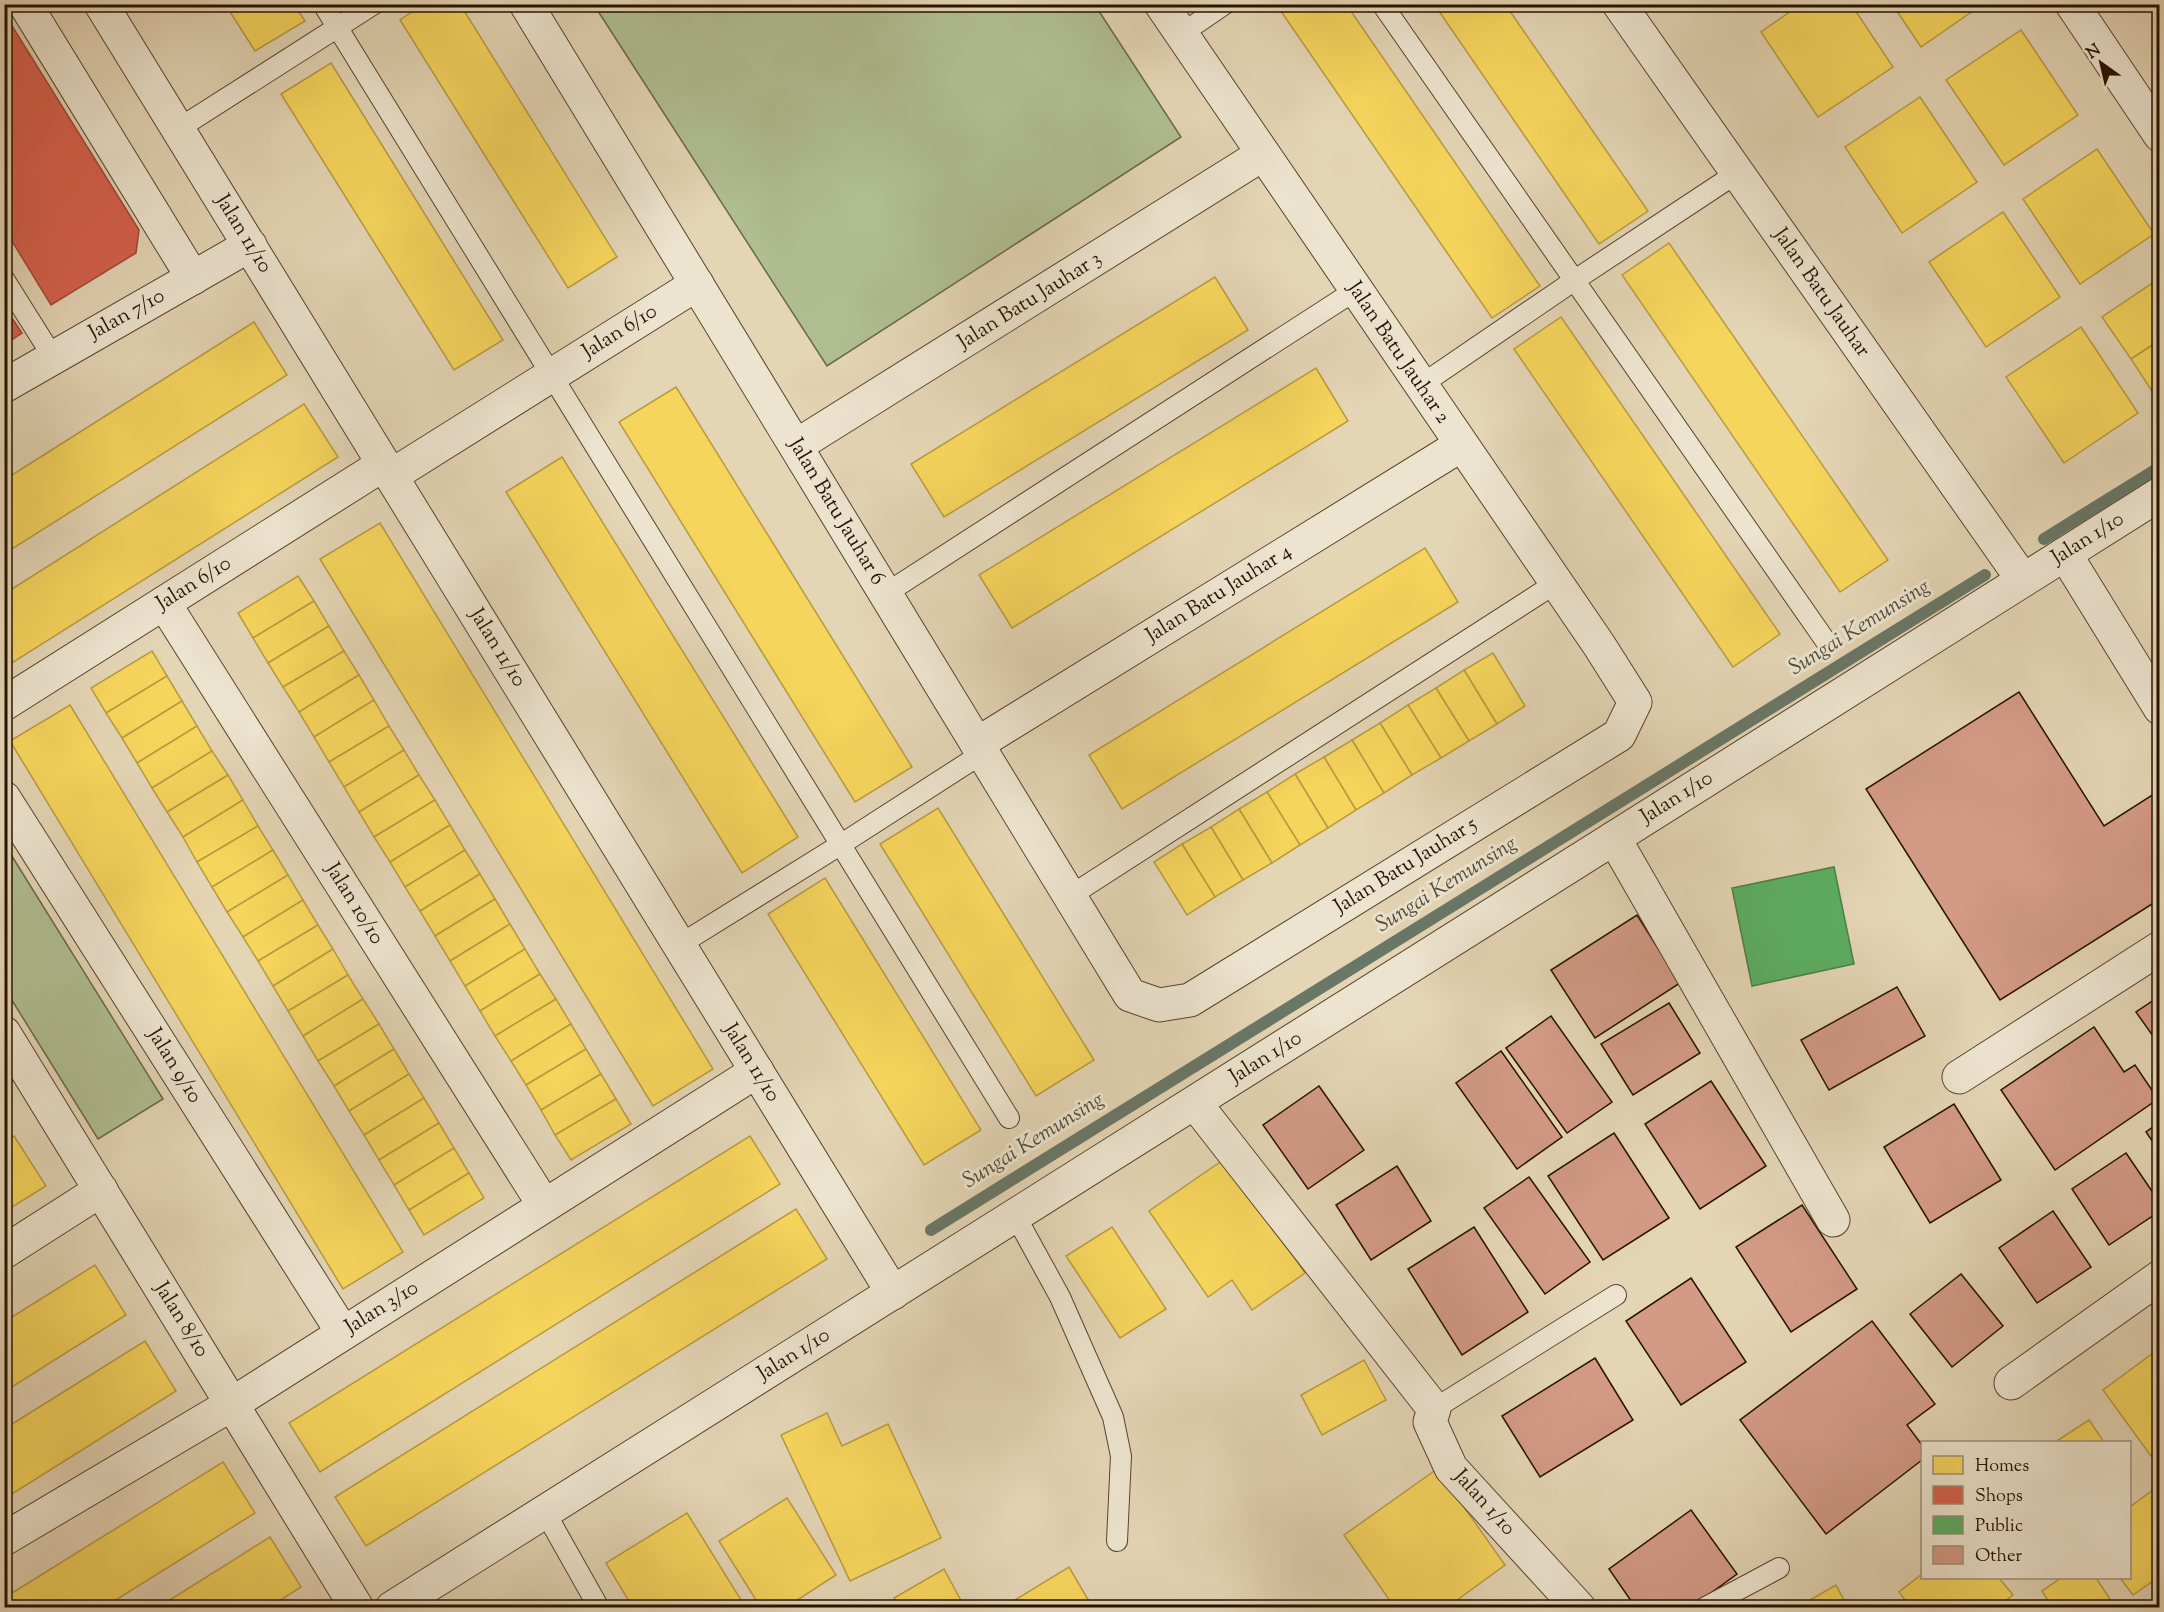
<svg xmlns="http://www.w3.org/2000/svg" width="2164" height="1612" viewBox="0 0 2164 1612" font-family="'Sorts Mill Goudy',serif">
	<style>
		.green { fill: #afbe91; stroke: #6a6848; stroke-width: 1.5 }
		.homes { fill: #f6d55c; stroke: #b89b40; stroke-width: 1.5 }
		.shops { fill: #d6604d; stroke: #a14936; stroke-width: 1.5 }
		.public { fill: #5aae61; stroke: #4a8044; stroke-width: 1.5 }
		.lines { fill: none; stroke-linecap: round; stroke-linejoin: round }
		.stream { stroke: #697767; stroke-width: 12 }
		.building { fill: #d39a86; stroke: #261300; stroke-width: 1.5 }
		.lane-casing { stroke: #56442d; stroke-width: 22 }
		.street-casing { stroke: #56442d; stroke-width: 35 }
		.lane { stroke: #ede4cf; stroke-width: 20 }
		.street { stroke: #ede4cf; stroke-width: 33 }
		.labels { text-anchor: middle; dominant-baseline: central; stroke-width: 6; stroke-linejoin: round; paint-order: stroke }
		.street-label { font-size: 21px; fill: #261300; stroke: #ede4cf }
		.water-label { font-size: 22px; font-style: italic; fill: #4d4d3c; stroke: #ede4cf }
	</style>
	<rect width="100%" height="100%" fill="#e4d5b5"/>
	<filter id="stains"><feTurbulence type="fractalNoise" baseFrequency=".00333" numOctaves="4"/><feColorMatrix values="0 0 0 0 .2 0 0 0 0 .09 0 0 0 0 .02 0 0 0 .5 -.17"/></filter>
	<radialGradient id="worn" r=".72"><stop offset=".6" stop-color="#630" stop-opacity="0"/><stop offset="1" stop-color="#630" stop-opacity=".3"/></radialGradient>
	<g class="green">
		<path d="M594 5H1095L1181 137 827 366Z"/>
		<path d="M5 845 163 1099 98 1139 5 989Z"/>
	</g>
	<g class="homes">
		<path d="M225 4H294L305 21 255 51Z"/>
		<path d="M424 4H460L617 257 568 288 400 20Z"/>
		<path d="M1276 4H1346L1540 286 1492 318Z"/>
		<path d="M1434 4H1505L1648 211 1599 244Z"/>
		<path d="M1801 4H1851L1893 67 1818 117 1761 32Z"/>
		<path d="M1892 4H1983L1921 47Z"/>
		<path d="M2021 30 2078 115 2004 165 1946 80Z"/>
		<path d="M331 63 503 340 454 370 281 94Z"/>
		<path d="M1920 97 1977 182 1902 233 1845 147Z"/>
		<path d="M2097 149 2154 234 2080 284 2023 199Z"/>
		<path d="M2003 212 2060 297 1986 347 1929 262Z"/>
		<path d="M1669 243 1888 560 1840 592 1622 275Z"/>
		<path d="M1215 277 1248 330 944 517 911 464Z"/>
		<path d="M2160 278V340L2131 359 2102 317Z"/>
		<path d="M1561 317 1780 634 1733 667 1514 349Z"/>
		<path d="M254 322 287 375 4 554V480Z"/>
		<path d="M2081 327 2138 413 2064 463 2006 377Z"/>
		<path d="M2160 340V401L2159 402 2131 359Z"/>
		<path d="M1316 368 1348 421 1012 628 979 575Z"/>
		<path d="M676 387 912 767 855 802 619 422Z"/>
		<path d="M304 404 338 457 4 668V594Z"/>
		<path d="M562 457 798 837 742 873 506 492Z"/>
		<path d="M380 523 713 1069 653 1106 320 559Z"/>
		<path d="M1425 548 1458 602 1122 809 1089 755Z"/>
		<path d="M298 576 314 601 253 638 238 613Z"/>
		<path d="M314 601 329 626 268 663 253 638Z"/>
		<path d="M329 626 344 651 283 687 268 663Z"/>
		<path d="M152 651 167 676 106 713 91 688Z"/>
		<path d="M344 651 359 675 299 712 283 687Z"/>
		<path d="M1493 653 1525 706 1497 724 1464 670Z"/>
		<path d="M1464 670 1497 724 1469 741 1436 688Z"/>
		<path d="M359 675 374 700 314 737 299 712Z"/>
		<path d="M167 676 182 701 122 738 106 713Z"/>
		<path d="M1436 688 1469 741 1441 758 1408 705Z"/>
		<path d="M374 700 389 726 329 762 314 737Z"/>
		<path d="M182 701 197 726 137 763 122 738Z"/>
		<path d="M70 705 403 1252 343 1289 10 741Z"/>
		<path d="M1408 705 1441 758 1412 775 1380 723Z"/>
		<path d="M1380 723 1412 775 1384 793 1352 740Z"/>
		<path d="M197 726 212 751 152 788 137 763Z"/>
		<path d="M389 726 404 750 344 787 329 762Z"/>
		<path d="M1352 740 1384 793 1356 810 1324 757Z"/>
		<path d="M404 750 419 775 359 812 344 787Z"/>
		<path d="M212 751 228 775 167 812 152 788Z"/>
		<path d="M1324 757 1356 810 1328 828 1295 774Z"/>
		<path d="M1295 774 1328 828 1300 845 1267 792Z"/>
		<path d="M228 775 243 800 183 837 167 812Z"/>
		<path d="M419 775 435 800 374 837 359 812Z"/>
		<path d="M1267 792 1300 845 1272 863 1239 809Z"/>
		<path d="M243 800 258 826 197 862 183 837Z"/>
		<path d="M435 800 450 825 390 862 374 837Z"/>
		<path d="M938 808 1094 1060 1036 1096 880 844Z"/>
		<path d="M1239 809 1272 863 1243 880 1211 827Z"/>
		<path d="M450 825 465 850 405 887 390 862Z"/>
		<path d="M258 826 273 850 212 887 197 862Z"/>
		<path d="M1211 827 1243 880 1215 897 1182 844Z"/>
		<path d="M1182 844 1215 897 1187 915 1154 862Z"/>
		<path d="M273 850 288 875 227 912 212 887Z"/>
		<path d="M465 850 480 874 420 911 405 887Z"/>
		<path d="M480 874 495 899 435 936 420 911Z"/>
		<path d="M288 875 303 900 243 937 227 912Z"/>
		<path d="M825 878 981 1130 924 1165 768 914Z"/>
		<path d="M495 899 510 924 450 961 435 936Z"/>
		<path d="M303 900 318 925 258 961 243 937Z"/>
		<path d="M510 924 525 949 465 986 450 961Z"/>
		<path d="M318 925 333 949 273 986 258 961Z"/>
		<path d="M333 949 348 975 288 1011 273 986Z"/>
		<path d="M525 949 540 974 480 1011 465 986Z"/>
		<path d="M540 974 556 999 495 1036 480 1011Z"/>
		<path d="M348 975 363 999 303 1036 288 1011Z"/>
		<path d="M363 999 379 1024 318 1061 303 1036Z"/>
		<path d="M556 999 571 1024 511 1061 495 1036Z"/>
		<path d="M379 1024 394 1049 334 1086 318 1061Z"/>
		<path d="M571 1024 586 1049 526 1085 511 1061Z"/>
		<path d="M394 1049 409 1074 349 1111 334 1086Z"/>
		<path d="M586 1049 601 1074 541 1110 526 1085Z"/>
		<path d="M409 1074 424 1098 364 1135 349 1111Z"/>
		<path d="M601 1074 616 1099 555 1135 541 1110Z"/>
		<path d="M424 1098 439 1123 379 1160 364 1135Z"/>
		<path d="M616 1099 631 1124 571 1160 555 1135Z"/>
		<path d="M439 1123 454 1148 394 1185 379 1160Z"/>
		<path d="M14 1136 46 1186 4 1212V1142Z"/>
		<path d="M750 1136 780 1184 320 1472 289 1423Z"/>
		<path d="M454 1148 469 1173 409 1210 394 1185Z"/>
		<path d="M1226 1158 1305 1273 1252 1310 1232 1280 1208 1297 1149 1211Z"/>
		<path d="M469 1173 484 1198 424 1235 409 1210Z"/>
		<path d="M796 1209 827 1259 366 1546 335 1497Z"/>
		<path d="M1112 1227 1166 1309 1120 1338 1066 1256Z"/>
		<path d="M95 1265 126 1315 4 1392V1322Z"/>
		<path d="M145 1341 176 1391 4 1499V1429Z"/>
		<path d="M2160 1348V1450L2151 1456 2103 1390Z"/>
		<path d="M1364 1360 1386 1400 1322 1435 1301 1395Z"/>
		<path d="M827 1413 842 1446 888 1424 941 1538 850 1581 781 1435Z"/>
		<path d="M2089 1420 2104 1442H2055Z"/>
		<path d="M223 1462 255 1513 103 1608H4V1598Z"/>
		<path d="M1437 1469 1505 1565 1446 1608H1395L1344 1535Z"/>
		<path d="M2157 1487 2160 1490V1576L2133 1595 2120 1578H2130V1507Z"/>
		<path d="M787 1498 836 1575 785 1608H761L719 1541Z"/>
		<path d="M687 1513 746 1608H633L606 1563Z"/>
		<path d="M270 1537 301 1587 268 1608H157Z"/>
		<path d="M1069 1567 1093 1608H1002Z"/>
		<path d="M944 1569 965 1608H899L894 1598Z"/>
		<path d="M1922 1574V1578H1999L2013 1595 1996 1608H1911L1899 1592Z"/>
		<path d="M2061 1578H2096L2116 1608H2053L2042 1591Z"/>
		<path d="M1836 1585 1848 1608H1796Z"/>
	</g>
	<g class="shops">
		<path d="M4 13 139 230 136 253 51 305 4 228Z"/>
		<path d="M4 306 22 333 4 345Z"/>
	</g>
	<path class="public" d="M1834 867 1854 964 1752 986 1732 888Z"/>
	<g class="lines">
		<g class="stream">
			<path d="M2044 539 2160 467"/>
			<path d="M931 1230 1985 575"/>
		</g>
	</g>
	<g class="building">
		<path d="M2019 692 2104 826 2160 790V899L2000 1000 1866 789Z"/>
		<path d="M1637 915 1680 983 1595 1038 1551 970Z"/>
		<path d="M1897 987 1925 1036 1829 1090 1801 1040Z"/>
		<path d="M2160 996V1046L2136 1012Z"/>
		<path d="M1669 1003 1700 1053 1633 1095 1601 1044Z"/>
		<path d="M1551 1016 1612 1102 1567 1133 1506 1048Z"/>
		<path d="M2094 1027 2124 1072 2135 1065 2158 1099 2055 1170 2001 1090Z"/>
		<path d="M1501 1051 1562 1137 1517 1169 1456 1083Z"/>
		<path d="M1711 1081 1766 1166 1700 1209 1645 1124Z"/>
		<path d="M1319 1086 1364 1150 1308 1189 1263 1125Z"/>
		<path d="M1954 1104 2001 1180 1930 1223 1884 1147Z"/>
		<path d="M2160 1122V1152L2146 1132Z"/>
		<path d="M1614 1133 1669 1218 1603 1260 1548 1176Z"/>
		<path d="M2126 1153 2160 1203V1211L2109 1245 2072 1189Z"/>
		<path d="M1397 1166 1431 1221 1371 1260 1336 1205Z"/>
		<path d="M1529 1177 1590 1262 1545 1294 1484 1208Z"/>
		<path d="M1802 1205 1857 1289 1791 1332 1736 1247Z"/>
		<path d="M2053 1211 2091 1267 2037 1303 1999 1248Z"/>
		<path d="M1474 1227 1528 1312 1462 1355 1408 1269Z"/>
		<path d="M1961 1274 2003 1326 1952 1367 1910 1314Z"/>
		<path d="M1691 1278 1746 1362 1681 1405 1626 1321Z"/>
		<path d="M1872 1321 1935 1404 1907 1425 1922 1445V1460L1826 1534 1740 1420Z"/>
		<path d="M1595 1358 1633 1420 1540 1477 1502 1416Z"/>
		<path d="M1691 1510 1737 1574 1690 1608H1636L1609 1569Z"/>
	</g>
	<g class="lines">
		<defs>
			<g id="lane">
				<path d="M323 4 1009 1118"/>
				<path d="M1382 4 1827 643"/>
				<path d="M1181 34 1225 4"/>
				<path d="M178 129 374 4"/>
				<path d="M4 279 53 357"/>
				<path d="M1421 385 1575 280 1737 173"/>
				<path d="M885 594 1356 290"/>
				<path d="M1070 896 1556 583"/>
				<path d="M679 945 840 845 983 753"/>
				<path d="M1015 1215 1060 1297 1113 1417 1121 1456 1117 1541"/>
				<path d="M1434 1409 1616 1295"/>
				<path d="M545 1512 599 1608"/>
				<path d="M1704 1608 1779 1568"/>
			</g>
			<g id="street">
				<path d="M25 4 193 278"/>
				<path d="M101 4 893 1293"/>
				<path d="M526 4 1130 995 1159 1005 1190 1000 1619 735 1635 702 1599 645 1161 4"/>
				<path d="M1619 4 2023 580"/>
				<path d="M2072 4 2160 135"/>
				<path d="M4 386 250 245"/>
				<path d="M796 446 1263 154"/>
				<path d="M391 476 697 284"/>
				<path d="M2065 554 2160 708"/>
				<path d="M164 603 544 1205"/>
				<path d="M4 704 384 464"/>
				<path d="M977 744 1461 445"/>
				<path d="M4 798 343 1333"/>
				<path d="M1614 838 1833 1220"/>
				<path d="M4 1033 357 1608"/>
				<path d="M1959 1077 2160 948"/>
				<path d="M1195 1103 1434 1409 1430 1422 1451 1468 1579 1608"/>
				<path d="M4 1252 101 1190"/>
				<path d="M2011 1383 2160 1277"/>
				<path d="M4 1539 232 1404 757 1071"/>
				<path d="M392 1608 2160 494"/>
			</g>
		</defs>
		<use href="#lane" class="lane-casing"/>
		<use href="#street" class="street-casing"/>
		<use href="#lane" class="lane"/>
		<use href="#street" class="street"/>
	</g>
	<g class="labels">
		<g class="street-label">
			<text transform="translate(243 234) rotate(58)">Jalan 11/10</text>
			<text transform="translate(1821 293) rotate(55)">Jalan Batu Jauhar</text>
			<text transform="translate(1030 301) rotate(-32)">Jalan Batu Jauhar 3</text>
			<text transform="translate(127 315) rotate(-29)">Jalan 7/10</text>
			<text transform="translate(620 332) rotate(-32)">Jalan 6/10</text>
			<text transform="translate(1398 353) rotate(56)">Jalan Batu Jauhar 2</text>
			<text transform="translate(836 512) rotate(59)">Jalan Batu Jauhar 6</text>
			<text transform="translate(2088 539) rotate(-32)">Jalan 1/10</text>
			<text transform="translate(194 584) rotate(-32)">Jalan 6/10</text>
			<text transform="translate(1219 594) rotate(-32)">Jalan Batu Jauhar 4</text>
			<text transform="translate(497 648) rotate(58)">Jalan 11/10</text>
			<text transform="translate(1677 798) rotate(-32)">Jalan 1/10</text>
			<text transform="translate(1406 866) rotate(-32)">Jalan Batu Jauhar 5</text>
			<text transform="translate(354 904) rotate(58)">Jalan 10/10</text>
			<text transform="translate(1266 1058) rotate(-32)">Jalan 1/10</text>
			<text transform="translate(751 1063) rotate(58)">Jalan 11/10</text>
			<text transform="translate(174 1066) rotate(58)">Jalan 9/10</text>
			<text transform="translate(382 1308) rotate(-32)">Jalan 3/10</text>
			<text transform="translate(181 1320) rotate(58)">Jalan 8/10</text>
			<text transform="translate(794 1355) rotate(-32)">Jalan 1/10</text>
			<text transform="translate(1484 1503) rotate(48)">Jalan 1/10</text>
		</g>
		<g class="water-label">
			<text transform="translate(1860 628) rotate(-32)">Sungai Kemunsing</text>
			<text transform="translate(1447 885) rotate(-32)">Sungai Kemunsing</text>
			<text transform="translate(1034 1141) rotate(-32)">Sungai Kemunsing</text>
		</g>
	</g>
	<rect width="2164" height="1612" fill="none" stroke="#e4d5b5" stroke-width="24"/>
	<rect x="6" y="6" width="2152" height="1600" fill="none" stroke="#261300" stroke-width="3"/>
	<rect x="12" y="12" width="2140" height="1588" fill="none" stroke="#261300" stroke-width="1.5"/>
	<rect x="1921" y="1441" width="210" height="138" fill="#ede4cf" stroke="#9d907c" stroke-width="1.5"/>
	<rect x="1933" y="1456" width="30" height="18" fill="#f6d55c" stroke="#9d907c" stroke-width="1.5"/>
	<text x="1975" y="1471" font-size="18" fill="#261300">Homes</text>
	<rect x="1933" y="1486" width="30" height="18" fill="#d6604d" stroke="#9d907c" stroke-width="1.5"/>
	<text x="1975" y="1501" font-size="18" fill="#261300">Shops</text>
	<rect x="1933" y="1516" width="30" height="18" fill="#5aae61" stroke="#9d907c" stroke-width="1.5"/>
	<text x="1975" y="1531" font-size="18" fill="#261300">Public</text>
	<rect x="1933" y="1546" width="30" height="18" fill="#d39a86" stroke="#9d907c" stroke-width="1.5"/>
	<text x="1975" y="1561" font-size="18" fill="#261300">Other</text>
	<g transform="translate(2101 63) rotate(326)" stroke="#ede4cf" stroke-width="4.5" paint-order="stroke">
	<path d="M0-4.5L10 22L0 15L-10 22Z" fill="#261300"/>
	<text y="-9" font-size="16" font-weight="bold" text-anchor="middle" fill="#261300">N</text>
	</g>
	<rect width="100%" height="100%" filter="url(#stains)"/>
	<rect width="100%" height="100%" fill="url(#worn)"/>
</svg>
